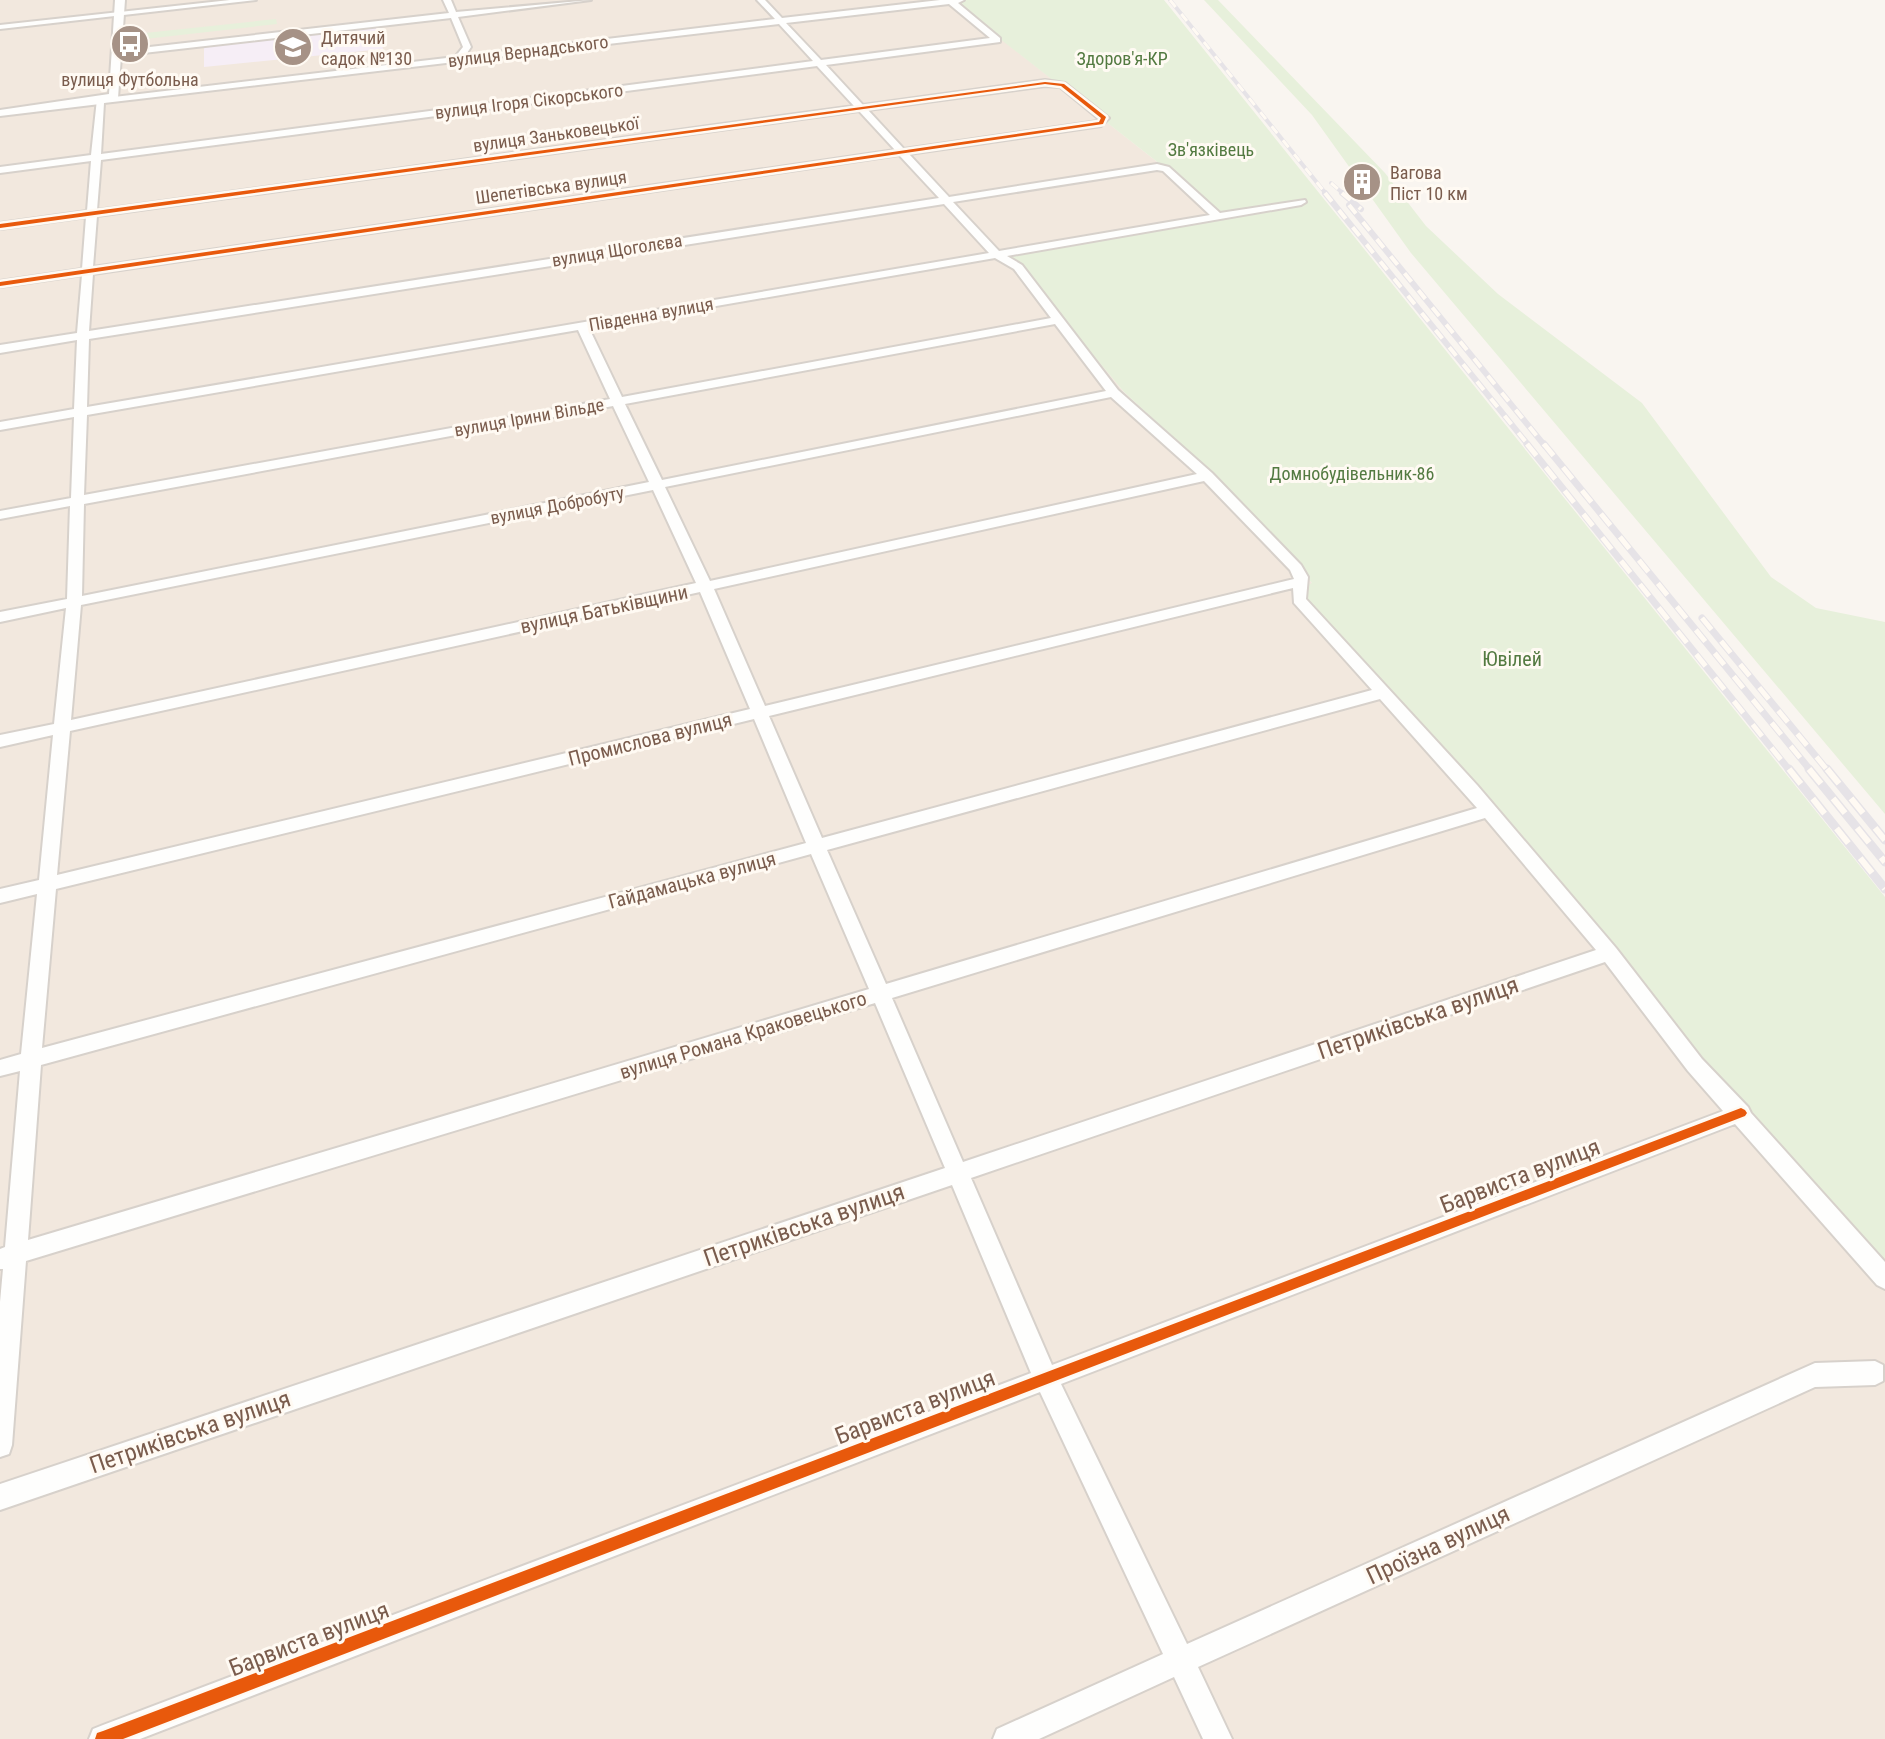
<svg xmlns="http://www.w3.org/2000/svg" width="1885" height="1739" viewBox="0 0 1885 1739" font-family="'Roboto Condensed',sans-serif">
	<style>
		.residential { fill: #f2e8de }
		.education { fill: #f6eef6 }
		.green { fill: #e7f0db }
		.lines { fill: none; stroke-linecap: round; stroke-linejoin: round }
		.minor-casing { stroke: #d7d1cb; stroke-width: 4 }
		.tertiary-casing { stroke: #d7d1cb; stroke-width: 4 }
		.minor { fill: #fefefd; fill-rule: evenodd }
		.tertiary { fill: #fefefd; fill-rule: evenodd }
		.rail-far3-casing { stroke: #e6e3e7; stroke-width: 4 }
		.rail-far2-casing { stroke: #e6e3e7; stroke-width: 6 }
		.rail-far1-casing { stroke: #e6e3e7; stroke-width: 7 }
		.rail-casing { stroke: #e6e3e7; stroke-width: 9 }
		.rail-far3 { stroke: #fffaf3; stroke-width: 3; stroke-dasharray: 9; stroke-linecap: butt }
		.rail-far2 { stroke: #fffaf3; stroke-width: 4; stroke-dasharray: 11; stroke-linecap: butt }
		.rail-far1 { stroke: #fffaf3; stroke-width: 5; stroke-dasharray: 15; stroke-linecap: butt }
		.rail { stroke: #fffaf3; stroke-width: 6; stroke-dasharray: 19; stroke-linecap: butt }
		.cycleway-casing { stroke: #fffaf3; stroke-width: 5 }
		.cycleway { fill: #e8590c; fill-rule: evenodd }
		.labels { text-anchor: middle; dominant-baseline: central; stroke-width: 6; stroke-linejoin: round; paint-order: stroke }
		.far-poi-label { font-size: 18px; fill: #7a5c4d; stroke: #fffaf3; text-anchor: start }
		.far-street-label { font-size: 18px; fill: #7a5c4d; stroke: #fffaf3 }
		.far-park-label { font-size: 18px; fill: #537a41; stroke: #fffaf3 }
		.street-label { font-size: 20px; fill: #7a5c4d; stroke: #fffaf3 }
		.park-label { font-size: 20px; fill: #537a41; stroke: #fffaf3 }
		.near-street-label { font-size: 24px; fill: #7a5c4d; stroke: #fffaf3 }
	</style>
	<rect width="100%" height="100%" fill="#f9f5f0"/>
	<path class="residential" d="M0 0H967L954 2 1165 168 1218 216 1044 294 1124 392 1214 475 1313 584 1300 589 1885 1272V1739H0Z"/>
	<path class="education" d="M377 26 383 49 204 67V46Z"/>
	<g class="green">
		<path d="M967 0H1164L1885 897V1272L1300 599V589L1312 583 1214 475 1124 392 1010 255 1217 216 1165 168 953 2Z"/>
		<path d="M1204 0H1218L1385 173 1426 226 1498 294 1642 403 1771 577 1816 608 1885 622V814L1411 253 1312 115Z"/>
		<path d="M276 19 277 24 145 39V33Z"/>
	</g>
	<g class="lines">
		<defs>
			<g id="minor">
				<path d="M230 0H256L0 29V25Z"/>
				<path d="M443 0H451L456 12 591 0 458 17 471 47 465 56 775 19 757 0H765L782 18 940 0H964L958 3 1000 38V42L826 65 863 105 1045 80 1065 83 1109 118 1101 126 909 154 949 197 1157 164 1169 167 1220 213 1305 200 1306 202 1301 205 1007 256 1022 265 1118 390 1212 473 1301 565 1308 577 1306 599 1477 785 1616 948 1702 1059 1748 1107 1751 1113 1885 1262V1289L1877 1285 1735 1124 1061 1384 1187 1644 1815 1363 1875 1361 1883 1365V1381L1875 1385 1815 1387 1198 1667 1232 1739H1203L1174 1677 1039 1739H993L997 1729 1163 1654 1040 1392 140 1739H89L93 1729 103 1725 1031 1373 952 1185 0 1510V1484L945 1168 875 1003 26 1261 12 1445 9 1454 0 1457V1302L3 1269H0V1249L5 1247 20 1071 0 1076V1060L21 1054 37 894 0 903V889L39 880 53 735 0 747V735L54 724 66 608 0 622V612L67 599 70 506 0 519V511L71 498 74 417 0 430V422L74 409 77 340 0 353V345L77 333 82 275 0 287V281L82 269 86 217 0 229V223L87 211 91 161 0 173V167L91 155 97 99 455 57 463 47 451 18 117 56 114 51 449 13ZM949 4 990 38 821 60 786 23ZM779 24 813 61 101 154 104 103ZM817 66 854 106 97 210 101 160ZM1045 86 1060 87 1099 119 1098 121 904 149 868 110ZM859 111 895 150 93 267 97 216ZM899 155 939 198 89 331 93 274ZM1157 170 1163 171 1210 215 999 251 953 202ZM944 204 989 253 87 407 89 339ZM995 258 1014 269 1051 318 622 397 589 328ZM1055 324 1106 391 662 480 625 404ZM578 330 610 399 84 495 87 415ZM1111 397 1197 474 710 581 665 487ZM613 406 649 482 82 596 84 504ZM1204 481 1290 570 1294 579 765 706 714 589ZM653 490 696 583 71 720 81 605ZM1293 588 1294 603 1372 690 822 838 769 716ZM700 592 750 709 57 875 70 731ZM1380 699 1477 808 886 984 827 850ZM754 719 806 843 42 1048 56 889ZM1485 818 1596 950 963 1162 892 998ZM811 854 869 989 28 1240 41 1065ZM1605 962 1688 1071 1723 1111 1052 1365 971 1178Z"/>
			</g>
			<path id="tertiary" d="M115 0H125L118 98 100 104 0 116V110L109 94Z"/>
		</defs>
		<use href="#minor" class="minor-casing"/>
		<use href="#tertiary" class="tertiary-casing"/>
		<use href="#minor" class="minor"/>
		<use href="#tertiary" class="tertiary"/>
		<defs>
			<g id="rail-far3">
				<path d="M1170 0 1327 195"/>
				<path d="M1331 183 1345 195"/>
			</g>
			<g id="rail-far2">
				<path d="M1325 193 1529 446"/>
				<path d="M1342 193 1361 209"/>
				<path d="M1349 205 1545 446"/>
			</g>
			<g id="rail-far1">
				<path d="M1527 444 1790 771"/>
				<path d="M1544 444 1811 771"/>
				<path d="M1702 618 1828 771"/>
			</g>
			<g id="rail">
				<path d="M1789 769 1885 889"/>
				<path d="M1809 769 1885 862"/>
				<path d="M1827 769 1885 840"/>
			</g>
		</defs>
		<use href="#rail-far3" class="rail-far3-casing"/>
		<use href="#rail-far2" class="rail-far2-casing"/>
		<use href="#rail-far1" class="rail-far1-casing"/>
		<use href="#rail" class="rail-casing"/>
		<use href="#rail-far3" class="rail-far3"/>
		<use href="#rail-far2" class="rail-far2"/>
		<use href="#rail-far1" class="rail-far1"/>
		<use href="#rail" class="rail"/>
		<defs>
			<g id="cycleway">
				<path d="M1045 82 1064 84 1106 117 1103 124 0 286V282L1099 122 1101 118 1061 86 1045 84 0 228V224Z"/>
				<path d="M1741 1108 1745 1110 1747 1113 1745 1116 123 1739H95L97 1733 103 1731Z"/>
			</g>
		</defs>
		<use href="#cycleway" class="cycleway-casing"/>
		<use href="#cycleway" class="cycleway"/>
	</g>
	<defs>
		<symbol id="bus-disc" viewBox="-11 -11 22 22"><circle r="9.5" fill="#a69286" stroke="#fffaf3"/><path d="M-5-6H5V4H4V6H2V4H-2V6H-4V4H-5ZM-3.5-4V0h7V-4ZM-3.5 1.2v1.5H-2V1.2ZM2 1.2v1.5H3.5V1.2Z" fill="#fff"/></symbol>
		<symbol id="school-disc" viewBox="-11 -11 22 22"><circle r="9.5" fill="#a69286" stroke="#fffaf3"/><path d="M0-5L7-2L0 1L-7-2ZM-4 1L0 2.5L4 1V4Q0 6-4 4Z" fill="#fff"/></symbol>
		<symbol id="building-disc" viewBox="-11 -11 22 22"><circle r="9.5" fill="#a69286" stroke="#fffaf3"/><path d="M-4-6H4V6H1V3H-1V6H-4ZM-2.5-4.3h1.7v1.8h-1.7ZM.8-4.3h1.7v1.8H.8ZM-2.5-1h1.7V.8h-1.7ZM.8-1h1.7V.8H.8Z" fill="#fff"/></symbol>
	</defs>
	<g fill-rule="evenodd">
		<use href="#bus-disc" x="108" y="22" width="44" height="44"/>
		<use href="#school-disc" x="271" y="25" width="44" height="44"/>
		<use href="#building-disc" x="1340" y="160" width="44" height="44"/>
	</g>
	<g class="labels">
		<g class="far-poi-label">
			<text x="321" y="37">Дитячий<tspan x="321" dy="21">садок №130</tspan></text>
			<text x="130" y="79" text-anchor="middle">вулиця Футбольна</text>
			<text x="1390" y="172">Вагова<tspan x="1390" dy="21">Піст 10 км</tspan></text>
		</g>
		<g class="far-street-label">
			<text transform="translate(528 51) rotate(-7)">вулиця Вернадського</text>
			<text transform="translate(529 101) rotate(-7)">вулиця Ігоря Сікорського</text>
			<text transform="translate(556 134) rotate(-8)">вулиця Заньковецької</text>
			<text transform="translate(551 187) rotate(-8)">Шепетівська вулиця</text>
			<text transform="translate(617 250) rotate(-9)">вулиця Щоголєва</text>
			<text transform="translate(651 314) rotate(-10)">Південна вулиця</text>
			<text transform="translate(529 417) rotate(-10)">вулиця Ірини Вільде</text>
			<text transform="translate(557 505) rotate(-11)">вулиця Добробуту</text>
		</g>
		<g class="far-park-label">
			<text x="1122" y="58">Здоров'я-КР</text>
			<text x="1211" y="149">Зв'язківець</text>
			<text x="1352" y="473">Домнобудівельник-86</text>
		</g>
		<g class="street-label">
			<text transform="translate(604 609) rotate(-12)">вулиця Батьківщини</text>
			<text transform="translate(650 739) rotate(-14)">Промислова вулиця</text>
			<text transform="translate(692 880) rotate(-15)">Гайдамацька вулиця</text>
			<text transform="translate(743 1035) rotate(-17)">вулиця Романа Краковецького</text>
		</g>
		<g class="park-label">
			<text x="1512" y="659">Ювілей</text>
		</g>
		<g class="near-street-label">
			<text transform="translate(1418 1018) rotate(-19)">Петриківська вулиця</text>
			<text transform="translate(1520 1176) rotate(-21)">Барвиста вулиця</text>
			<text transform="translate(804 1225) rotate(-19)">Петриківська вулиця</text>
			<text transform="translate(915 1407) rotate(-21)">Барвиста вулиця</text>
			<text transform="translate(190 1432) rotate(-19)">Петриківська вулиця</text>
			<text transform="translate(1438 1545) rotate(-25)">Проїзна вулиця</text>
			<text transform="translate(309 1639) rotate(-21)">Барвиста вулиця</text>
		</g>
	</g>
</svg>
